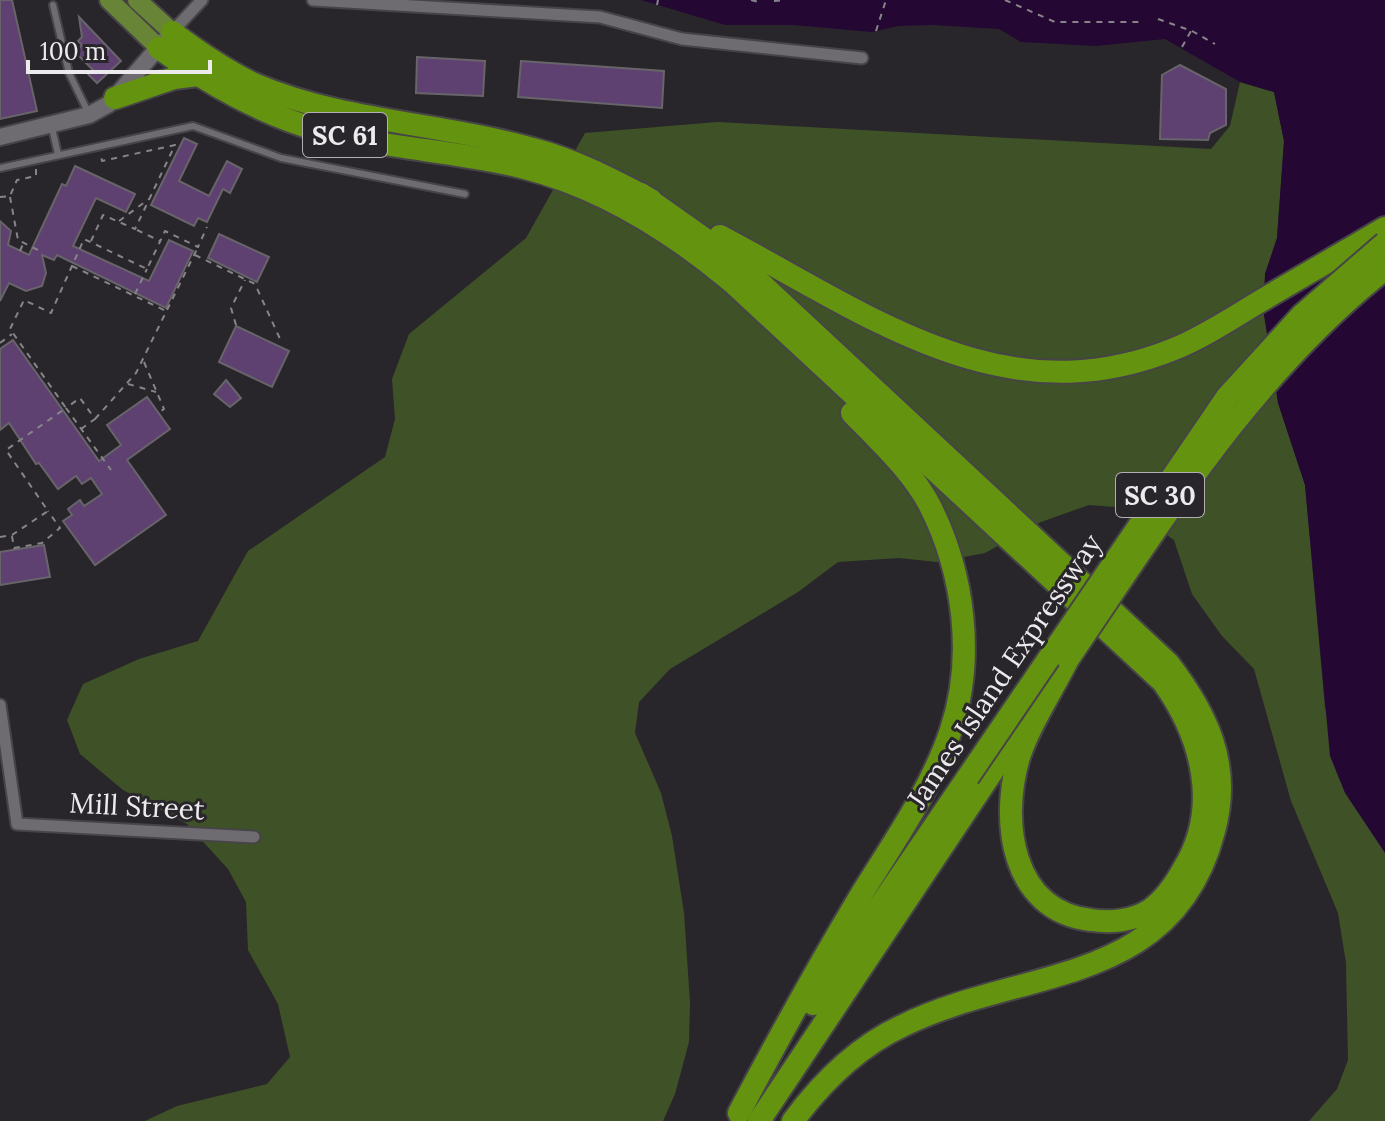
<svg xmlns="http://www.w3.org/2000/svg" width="1385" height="1121" viewBox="0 0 1385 1121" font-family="Lora,serif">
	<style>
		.green { fill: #3f5227 }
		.water { fill: #240833 }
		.building { fill: #5e4170; stroke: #67646a; stroke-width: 2 }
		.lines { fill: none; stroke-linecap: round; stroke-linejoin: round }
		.lane-casing { stroke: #464447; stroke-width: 10 }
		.street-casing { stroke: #464447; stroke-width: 15 }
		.secondary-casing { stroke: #464447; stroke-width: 20 }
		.primary-casing { stroke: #464447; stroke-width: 22 }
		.highway-casing { stroke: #464447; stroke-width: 26 }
		.path { stroke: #878589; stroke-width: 2; stroke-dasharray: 6 6; stroke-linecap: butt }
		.lane { stroke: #6f6c71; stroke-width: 6 }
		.street { stroke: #6f6c71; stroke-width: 11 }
		.secondary { stroke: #6f6c71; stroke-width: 16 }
		.primary { stroke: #688436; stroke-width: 18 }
		.highway { stroke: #64940f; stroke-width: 22 }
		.highway-bridge-casing { stroke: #464447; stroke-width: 26; stroke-linecap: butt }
		.highway-bridge { stroke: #64940f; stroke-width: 22 }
		.labels { text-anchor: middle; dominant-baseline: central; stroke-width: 6; stroke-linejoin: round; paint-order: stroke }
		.shield { fill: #29262b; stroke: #b2afb3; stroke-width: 2 }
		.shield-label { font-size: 26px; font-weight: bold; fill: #eceaed }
		.street-label { font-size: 28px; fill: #eceaed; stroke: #29262b }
	</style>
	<rect width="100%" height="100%" fill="#29262b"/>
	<path class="green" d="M1240 82 1274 92 1284 141 1277 238 1265 274 1278 403 1305 485 1325 708 1385 853V1121H1309L1337 1089 1348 1060 1346 963 1338 913 1291 801 1254 669 1222 636 1192 594 1174 540 1129 508 1089 505 1041 522 985 553 937 562 899 558 838 562 798 592 670 669 639 702 635 733 661 793 672 836 684 913 690 1002 689 1042 675 1094 663 1121H145L177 1106 267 1084 290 1057 278 1004 248 950 246 902 228 869 187 824 123 790 80 754 67 720 83 684 139 659 198 641 248 551 385 457 395 419 392 379 409 334 526 238 585 133 717 122 1211 149 1230 126Z"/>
	<path class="water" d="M641 0H1385V853L1345 793 1330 756 1305 485 1278 403 1263 309 1265 274 1277 238 1284 141 1274 92 1240 82 1165 39 1096 46 1021 42 999 29 934 25 898 26 872 32 793 25H725Z"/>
	<g class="building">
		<path d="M0 0H12L37 111 0 119Z"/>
		<path d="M79 17 121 61 97 83 88 74 93 70 75 52 82 45 78 41 82 37Z"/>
		<path d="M417 57 485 61 483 96 416 93Z"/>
		<path d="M521 61 664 71 662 108 518 97Z"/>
		<path d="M1180 65 1226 89V125L1210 133 1208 140 1160 139 1162 75Z"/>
		<path d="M184 138 197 144 179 181 209 196 227 161 242 169 230 193 223 189 207 222 198 218 194 226 151 205Z"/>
		<path d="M75 166 135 194 126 212 96 198 73 246 149 281 169 240 193 251 166 308 57 255 54 260 42 255 46 273 42 286 26 291 9 283 0 301V221L11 231 8 245 29 255 62 184 66 186Z"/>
		<path d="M219 234 269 257 257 282 208 258Z"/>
		<path d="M236 326 289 351 272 387 219 362Z"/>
		<path d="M13 340 99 461 121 445 107 425 147 397 170 429 127 460 166 515 95 565 63 521 72 515 68 509 80 500 84 506 102 494 91 478 82 484 76 476 58 489 39 463 36 464 9 423 0 430V349Z"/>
		<path d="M226 380 241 398 230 407 214 394Z"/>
		<path d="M44 545 50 577 0 585V552Z"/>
	</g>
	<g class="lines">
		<defs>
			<g id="lane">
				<path d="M53 5 69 73 88 112"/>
				<path d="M52 128 58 154"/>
				<path d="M0 168 193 126 281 158 465 194"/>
			</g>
			<g id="street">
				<path d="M313 0 600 17 682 39 862 58"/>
				<path d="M172 32 202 0"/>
				<path d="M0 705 17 824 254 837"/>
			</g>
			<path id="secondary" d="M0 137 89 115 109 104 164 41"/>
			<g id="primary">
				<path d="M109 0 159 48"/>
				<path d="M137 0 172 32"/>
			</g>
			<g id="highway">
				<path d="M172 32C197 51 225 70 254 84 343 122 442 123 533 149 575 160 613 180 651 200"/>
				<path d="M159 48C209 84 261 114 321 131 388 149 459 151 525 168 603 188 671 231 732 282L1163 682C1202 737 1221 807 1184 868 1176 883 1164 900 1150 910 1133 921 1110 923 1091 920 1011 911 1000 821 1019 757 1030 724 1052 691 1068 659"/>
				<path d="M115 98 174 78 198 75"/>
				<path d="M641 194 740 264 1168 663C1208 715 1232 766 1214 831 1173 989 1021 967 902 1026 857 1047 822 1082 793 1121"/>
				<path d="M720 236C865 312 1002 419 1174 349 1206 336 1235 316 1264 299 1304 275 1345 252 1385 228"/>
				<path d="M813 1004 968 777"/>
				<path d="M739 1113C778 1039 818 967 861 895 893 843 932 788 951 730 975 658 964 573 930 506 912 471 879 441 852 413"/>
				<path d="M759 1121 1020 730"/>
			</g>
		</defs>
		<use href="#lane" class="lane-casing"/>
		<use href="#street" class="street-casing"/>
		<use href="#secondary" class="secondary-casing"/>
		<use href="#primary" class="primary-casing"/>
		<use href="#highway" class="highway-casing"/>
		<g class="path">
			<path d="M751 0 762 3"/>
			<path d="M1005 0 1055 22H1140"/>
			<path d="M774 1 786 0"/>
			<path d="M657 5 658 0"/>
			<path d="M1158 19 1192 31 1215 44"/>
			<path d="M876 31 886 0"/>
			<path d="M1182 47 1191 31"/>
			<path d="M0 197 10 196 17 180 36 176V168"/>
			<path d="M10 197 18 240 40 251"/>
			<path d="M119 221 149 199"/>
			<path d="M137 230 160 241"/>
			<path d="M91 241 103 215 135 229 175 145 102 161 101 156"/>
			<path d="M20 251 23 244"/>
			<path d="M195 255 255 284 281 341"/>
			<path d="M72 266 166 311"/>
			<path d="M135 294 147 269"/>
			<path d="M236 325 231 308 245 280"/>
			<path d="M0 343 12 334"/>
			<path d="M144 362 164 409 161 411"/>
			<path d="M128 384 156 392"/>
			<path d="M95 419 136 373 198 247"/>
			<path d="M81 429 95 419 80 398 66 408 111 470"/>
			<path d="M12 536 14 548 42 543 60 528 48 511"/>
			<path d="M0 537 12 535 48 511 6 450 66 408 10 329 24 300 51 313 84 239 147 269 165 231 198 247 207 227"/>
		</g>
		<use href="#lane" class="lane"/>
		<use href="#street" class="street"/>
		<use href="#secondary" class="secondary"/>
		<use href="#primary" class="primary"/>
		<use href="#highway" class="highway"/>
		<defs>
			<g id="highway-bridge">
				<path d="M1068 659C1163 520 1251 375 1385 269"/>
				<path d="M968 777 1227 397 1302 315 1385 243"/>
			</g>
		</defs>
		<use href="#highway-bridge" class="highway-bridge-casing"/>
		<use href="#highway-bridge" class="highway-bridge"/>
	</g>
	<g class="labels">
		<g class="shield">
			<rect x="303" y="113" width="84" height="44" rx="6"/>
			<rect x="1116" y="473" width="88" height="44" rx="6"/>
		</g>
		<g class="shield-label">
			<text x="345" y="135">SC 61</text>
			<text x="1160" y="495">SC 30</text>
		</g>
		<g class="street-label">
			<text transform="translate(1004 671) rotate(-56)">James Island Expressway</text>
			<text transform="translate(137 806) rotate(3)">Mill Street</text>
		</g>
	</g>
	<path d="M28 60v12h182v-12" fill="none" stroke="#eceaed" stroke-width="4"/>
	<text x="40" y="60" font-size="24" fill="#eceaed" stroke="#29262b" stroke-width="6" paint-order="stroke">100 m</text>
</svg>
